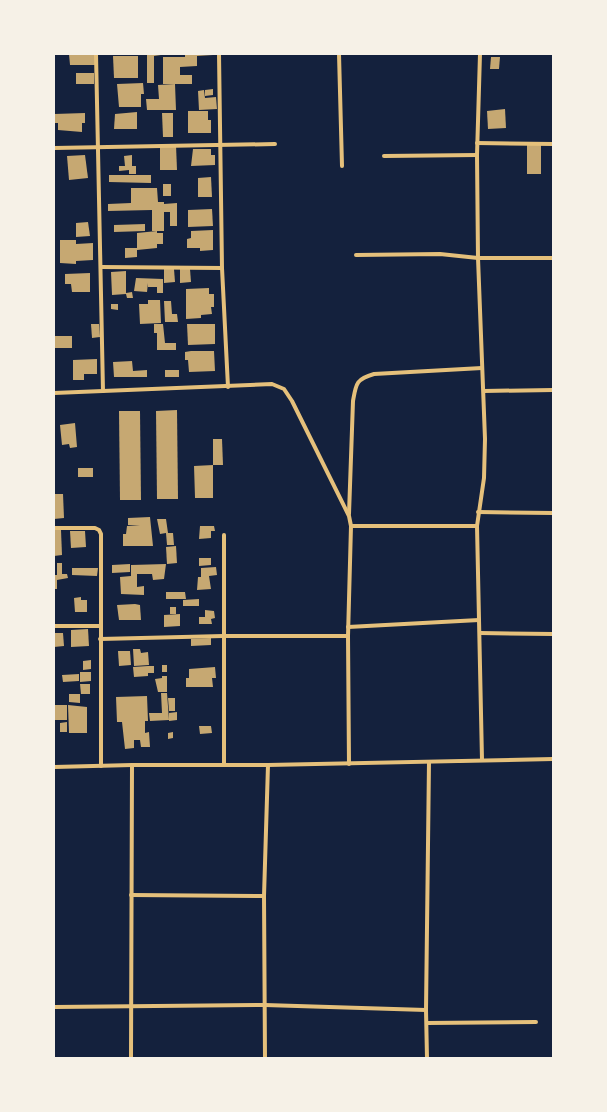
<svg xmlns="http://www.w3.org/2000/svg" width="607" height="1112" viewBox="0 0 607 1112" font-family="'Open Sans',sans-serif">
	<style>
		.building { fill: #c6a872 }
		.lines { fill: none; stroke-linecap: round; stroke-linejoin: round }
		.minor { stroke: #e5c07b; stroke-width: 4 }
	</style>
	<rect width="100%" height="100%" fill="#14213d"/>
	<g class="building">
		<path d="M69 54H96L97 65H70Z"/>
		<path d="M147 54H168L154 56V83H147Z"/>
		<path d="M185 54 213 55 197 56V66L180 67V75H192V84H163V57H185Z"/>
		<path d="M113 56H138V78H114Z"/>
		<path d="M491 57H500L499 69H490Z"/>
		<rect x="76" y="73" width="18" height="11"/>
		<path d="M143 83 144 94H141V107H119L117 84Z"/>
		<path d="M175 84 176 110H147L146 99H159L158 85Z"/>
		<path d="M213 89V95L205 96V90Z"/>
		<path d="M204 90 205 98 216 97 217 109 199 110 198 91Z"/>
		<path d="M505 109 506 128 488 129 487 111Z"/>
		<path d="M188 111H208V120H211V133H188Z"/>
		<path d="M137 112V129H114L115 114Z"/>
		<path d="M85 113V123H82V132L58 130V123H54V114Z"/>
		<path d="M162 113H173V137H163Z"/>
		<path d="M160 145H176L177 170H160Z"/>
		<rect x="527" y="145" width="14" height="29"/>
		<path d="M193 149H211V155H215V165L191 166Z"/>
		<path d="M85 155 88 178 69 180 67 156Z"/>
		<path d="M132 155V166H136V174H129V170L119 171V166H125L124 156Z"/>
		<path d="M109 175H151V183L109 182Z"/>
		<path d="M211 177 212 197H198V178Z"/>
		<rect x="163" y="184" width="8" height="12"/>
		<path d="M131 188H157L158 202H164V204L177 203V226H170V212H164V231H152V210L108 211V204L131 203Z"/>
		<path d="M212 209 213 226 188 227V210Z"/>
		<path d="M88 222 90 236 76 237V223Z"/>
		<path d="M145 224V231L114 232V225Z"/>
		<path d="M213 230V250L200 251V248H187V239L191 238V231Z"/>
		<path d="M157 231V233H163V244H157V248L137 250V257L125 258V248H137V233Z"/>
		<path d="M60 240H76V244L93 243V260L76 261V264L60 263Z"/>
		<path d="M164 269H174L175 282 164 283Z"/>
		<path d="M180 269H190L191 282 180 283Z"/>
		<path d="M126 271V293L132 292 133 298H127L126 294 112 295 111 272Z"/>
		<path d="M90 273V292H72L71 284H65V274Z"/>
		<path d="M136 278 163 279V293H157V287H148V283L147 292 134 291Z"/>
		<path d="M209 288V294H214V307H211L212 314 201 315V318L186 319V289Z"/>
		<path d="M148 300H160L161 323 140 324 139 304H148Z"/>
		<path d="M164 301H171L172 314H177L178 322H165Z"/>
		<path d="M111 304H118V310L111 309Z"/>
		<path d="M91 324H99L100 337 92 338Z"/>
		<path d="M154 324H163L165 343H176V350H157V333H154Z"/>
		<path d="M187 324H215V344L188 345Z"/>
		<rect x="54" y="336" width="18" height="12"/>
		<path d="M191 351H214L215 371 189 372 188 360H185V352Z"/>
		<path d="M97 359V374H84V380H73V360Z"/>
		<path d="M132 361 133 371 147 370V377H114L113 362Z"/>
		<rect x="165" y="370" width="14" height="7"/>
		<path d="M177 410 178 499H157L156 411Z"/>
		<path d="M119 411H140L141 500H120Z"/>
		<path d="M75 423 77 447 70 448 69 444 62 445 60 425Z"/>
		<path d="M213 439H222L223 465H213Z"/>
		<path d="M213 465V498H195L194 466Z"/>
		<rect x="78" y="468" width="15" height="9"/>
		<path d="M55 494H63L64 518 54 519Z"/>
		<path d="M150 517 153 546H123V534H126L127 526 140 525H128V518Z"/>
		<path d="M157 519H166L168 533H173L174 545H167L166 533 160 534Z"/>
		<path d="M200 526H214L215 531H211V538L199 539Z"/>
		<path d="M54 530H61L62 555 54 556Z"/>
		<path d="M70 531H85L86 547 71 548Z"/>
		<path d="M176 546 177 563 167 564 166 547Z"/>
		<path d="M199 558H211V565L199 566Z"/>
		<path d="M57 563H62V574H67L68 578 57 580V589H54V575H57Z"/>
		<path d="M130 564V572L112 573V565Z"/>
		<path d="M166 564 164 579 153 580 152 574H137V587L144 586V595L121 594 120 577 131 576V565Z"/>
		<path d="M216 567 217 575 209 576 211 589 197 590 198 577H201V568Z"/>
		<path d="M72 568H98L97 576 72 575Z"/>
		<path d="M166 592H185L186 599H166Z"/>
		<path d="M81 597V600H87V612H75L74 598Z"/>
		<path d="M199 599V606H183V600Z"/>
		<path d="M135 604 140 605 141 620H119L117 605Z"/>
		<rect x="170" y="607" width="6" height="7"/>
		<path d="M205 610 214 611 215 618 211 619 212 624H199V617H205Z"/>
		<path d="M180 614V626L164 627V615Z"/>
		<path d="M88 629 89 646 71 647V630Z"/>
		<path d="M54 633H63L64 646 54 647Z"/>
		<path d="M211 638V645L191 646V639Z"/>
		<path d="M133 649H140L141 653 148 652 149 665 134 666Z"/>
		<path d="M118 651H130L131 665 119 666Z"/>
		<path d="M91 660V669L83 670V661Z"/>
		<rect x="162" y="665" width="5" height="7"/>
		<path d="M148 666H154V673H148V676L134 677 133 667Z"/>
		<path d="M215 667 216 678H212L213 687H186V678H189V669Z"/>
		<path d="M80 672H91V681L80 682Z"/>
		<path d="M79 674V681L63 682 62 675Z"/>
		<path d="M162 676H167V692H158L155 679 162 678Z"/>
		<path d="M80 684H90V694H81Z"/>
		<path d="M161 693H167L169 720 150 721 149 713H162Z"/>
		<path d="M69 694H80V703L69 702Z"/>
		<path d="M147 696 148 721H145V733L149 732 150 747H141L140 740H134V748L125 749 122 722H117L116 697Z"/>
		<path d="M168 698H175V711H169Z"/>
		<path d="M55 705H67V720H54Z"/>
		<path d="M68 705 87 707V733H69Z"/>
		<path d="M177 712V720L169 721V713Z"/>
		<path d="M67 722V732H60V723Z"/>
		<path d="M199 726H211L212 733 200 734Z"/>
		<path d="M173 732V738L168 739V733Z"/>
	</g>
	<g class="lines">
		<g class="minor">
			<path d="M96 54 103 391"/>
			<path d="M219 54 222 268 228 387"/>
			<path d="M339 54 342 166"/>
			<path d="M480 54 477 155 478 258 485 439 484 478 477 526 482 760"/>
			<path d="M477 143 553 144"/>
			<path d="M54 148 275 144"/>
			<path d="M384 156 477 155"/>
			<path d="M356 255 440 254 478 258H553"/>
			<path d="M101 267 222 268"/>
			<path d="M484 391 553 390"/>
			<path d="M54 393 272 384 284 389 292 401 349 516 351 526 348 636 349 764"/>
			<path d="M478 512 553 513"/>
			<path d="M349 514 353 401C356 384 356 379 374 374L482 368"/>
			<path d="M351 526H477"/>
			<path d="M54 528H95L99 530 101 534V766"/>
			<path d="M224 535V765"/>
			<path d="M54 626H100"/>
			<path d="M348 627 479 620"/>
			<path d="M480 633 553 634"/>
			<path d="M100 639 223 636H348"/>
			<path d="M54 767 132 765H268L553 759"/>
			<path d="M131 895 264 896"/>
			<path d="M54 1007 265 1005 426 1010"/>
			<path d="M427 1023 536 1022"/>
			<path d="M131 1058 132 765"/>
			<path d="M265 1058 264 896 268 765"/>
			<path d="M427 1058 426 1010 429 762"/>
		</g>
	</g>
	<rect width="607" height="1112" fill="none" stroke="#f6f1e7" stroke-width="110"/>
</svg>
